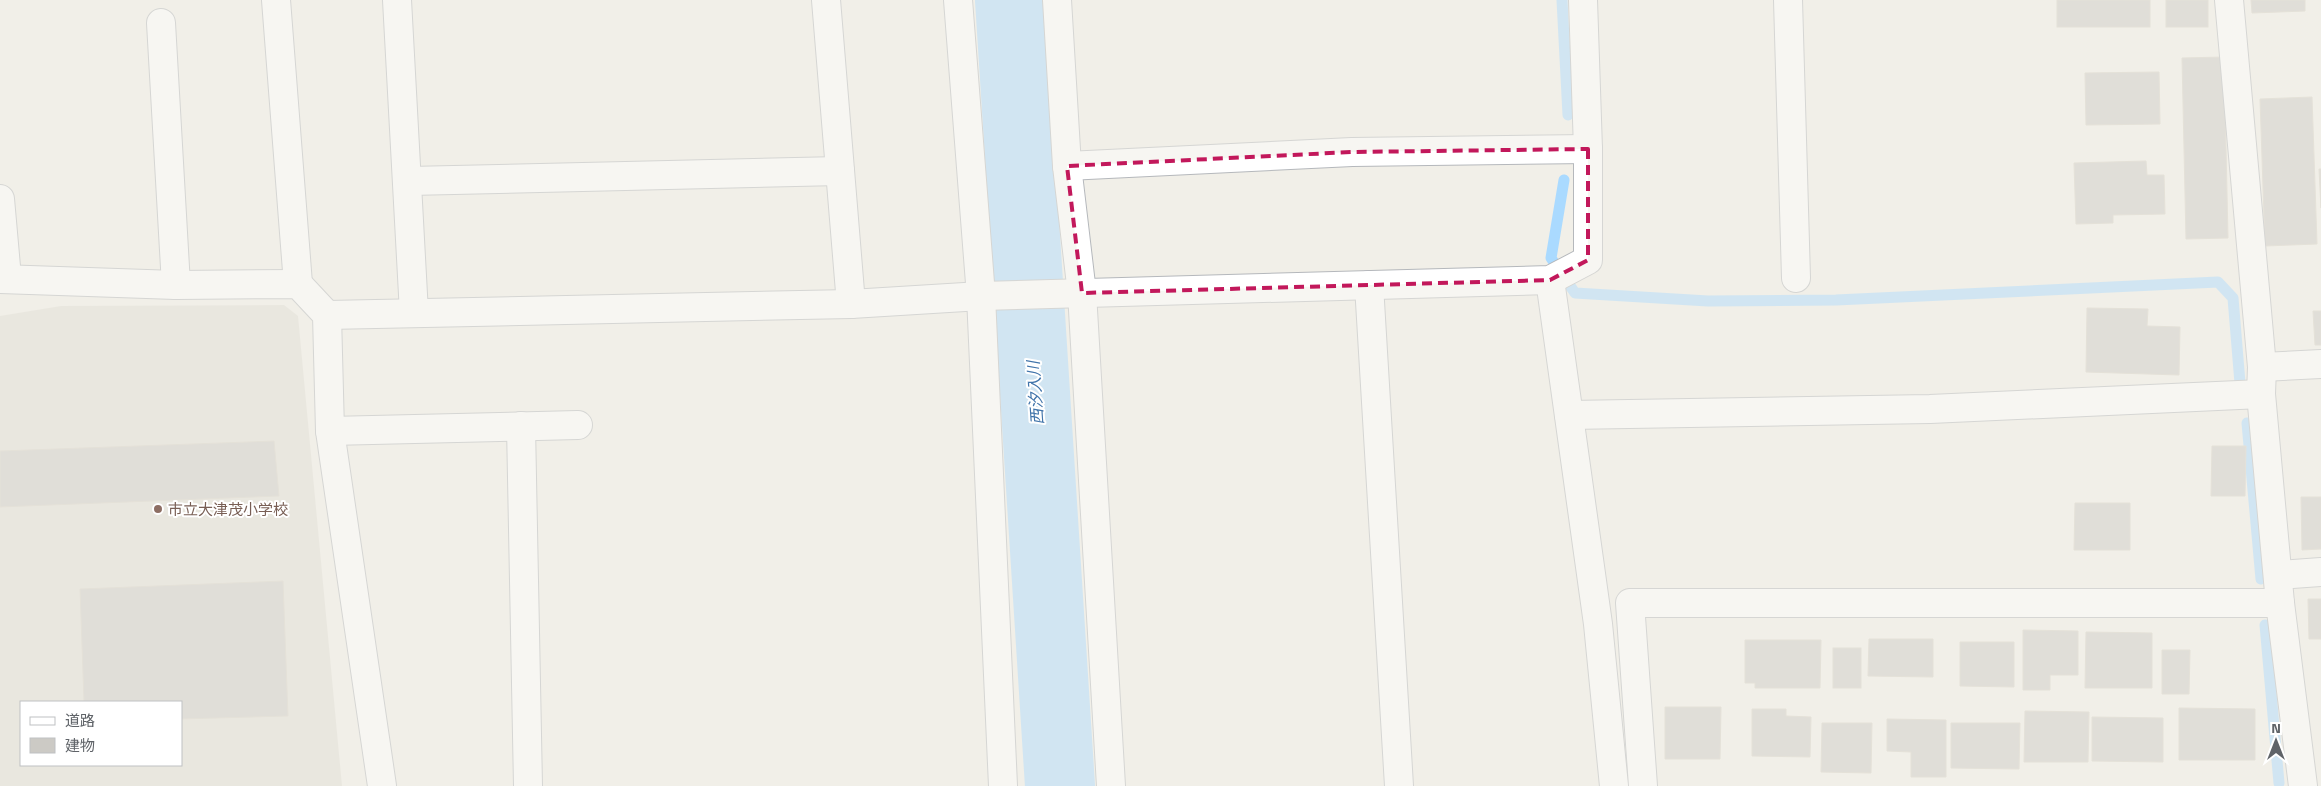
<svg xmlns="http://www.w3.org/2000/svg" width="2321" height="786" viewBox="0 0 2321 786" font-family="'Titillium Web','Noto Sans JP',sans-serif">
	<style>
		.education { fill: #e1ded6; fill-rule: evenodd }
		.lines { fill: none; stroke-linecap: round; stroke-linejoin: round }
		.stream { stroke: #aadaff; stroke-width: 11 }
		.river { stroke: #aadaff; stroke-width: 70 }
		.building { fill: #cccac5; stroke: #d6d1c6 }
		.street-casing { stroke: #b5b8bc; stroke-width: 30 }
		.street { stroke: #fff; stroke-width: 28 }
		.marked { fill: none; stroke: #c2185b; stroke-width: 4; stroke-dasharray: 10 6; stroke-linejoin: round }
		.education-dot { fill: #8d6e63; stroke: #fff; stroke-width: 2 }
		.labels { text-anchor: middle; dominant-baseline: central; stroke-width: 4; stroke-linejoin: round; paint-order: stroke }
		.education-label { font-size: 15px; fill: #785e54; stroke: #fff; text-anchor: start }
		.water-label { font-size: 16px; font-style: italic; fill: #4174aa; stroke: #fff }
	</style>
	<rect width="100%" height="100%" fill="#f1efe8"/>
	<path class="education" d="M284 305 298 316 342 786H0V316L61 306ZM21 702H181V765H21Z"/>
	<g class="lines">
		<g class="stream">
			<path d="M1562 0 1568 115"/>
			<path d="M1564 180 1551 258 1575 293 1708 301 1836 300 2218 282 2233 298 2240 383"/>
			<path d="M2247 423 2261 579"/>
			<path d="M2265 625 2279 783"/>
		</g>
		<path class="river" d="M1010 0 1060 786"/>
	</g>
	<g class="building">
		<rect x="2057" y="0" width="93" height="27"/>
		<rect x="2166" y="0" width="42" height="27"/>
		<path d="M2251 0H2305V11L2252 13Z"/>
		<path d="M2224 57 2228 238 2186 239 2182 58Z"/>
		<path d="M2159 72 2160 124 2086 125 2085 73Z"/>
		<path d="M2312 97 2317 244 2265 246 2260 99Z"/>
		<path d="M2146 161 2147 175H2164L2165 214 2113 215V223L2076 224 2074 163Z"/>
		<path d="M2319 169H2321V208Z"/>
		<path d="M2087 308 2148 309 2147 326 2180 327 2179 375 2086 372Z"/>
		<path d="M2313 311H2321V345H2315Z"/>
		<path d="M274 441 279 496 0 507V451Z"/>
		<path d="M2212 446H2246L2245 496H2211Z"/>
		<path d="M2301 497H2321V549L2302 550Z"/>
		<path d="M2075 503H2130V550H2074Z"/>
		<path d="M283 581 288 716 181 719V702H84L80 589Z"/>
		<path d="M2308 599H2321V639H2309Z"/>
		<path d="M2023 630 2078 631V675H2050V690H2023Z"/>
		<path d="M2086 632 2152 633V688H2085Z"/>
		<path d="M1869 639H1933V677L1868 676Z"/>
		<path d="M1745 640H1821L1820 688H1755V683H1745Z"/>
		<path d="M1960 642H2014V687L1960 686Z"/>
		<rect x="1833" y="648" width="28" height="40"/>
		<path d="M2162 650H2190L2189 694H2162Z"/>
		<path d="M1665 707H1721L1720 759H1665Z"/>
		<path d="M2179 708 2255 709V760H2179Z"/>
		<path d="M1752 709H1786V716L1811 717 1810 757 1752 756Z"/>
		<path d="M2025 711 2089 712 2088 762H2024Z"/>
		<path d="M2092 717 2163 718V762L2092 761Z"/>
		<path d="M1887 719 1946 720V777H1911V752L1887 751Z"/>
		<path d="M1822 723H1872L1871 773 1821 772Z"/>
		<path d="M1951 723H2020L2019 769 1951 768Z"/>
	</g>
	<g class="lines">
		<defs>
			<g id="street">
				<path d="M276 0 298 284"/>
				<path d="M397 0 414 313"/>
				<path d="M826 0 851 304"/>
				<path d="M958 0 981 296 1003 786"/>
				<path d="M1057 0 1067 166 1082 293 1111 786"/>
				<path d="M1788 0 1796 278"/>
				<path d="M2229 0 2262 367 2261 394 2280 603 2303 786"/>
				<path d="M161 23 176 285"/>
				<path d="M1067 166 1352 152 1588 149"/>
				<path d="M409 181 840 171"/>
				<path d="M0 199 7 278"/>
				<path d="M0 279 176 285 298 284 327 315 330 431 382 786"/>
				<path d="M1550 280 1598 624 1614 786"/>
				<path d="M1369 285 1399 786"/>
				<path d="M327 315 851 304 981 296 1550 280 1588 260V149L1583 0"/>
				<path d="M2262 367 2321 364"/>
				<path d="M1569 415 1930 409 2261 394"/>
				<path d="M521 426 528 786"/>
				<path d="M330 431 578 425"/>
				<path d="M2278 575 2321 572"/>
				<path d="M1643 786 1630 603H2280"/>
			</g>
		</defs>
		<use href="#street" class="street-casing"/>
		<use href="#street" class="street"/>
	</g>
	<path d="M0 0H2321V786H0ZM1588 149V260L1550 280 1082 293 1067 166 1352 152Z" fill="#f1efe8" fill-opacity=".55" fill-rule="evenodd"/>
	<path class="marked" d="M1588 149V260L1550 280 1082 293 1067 166 1352 152Z"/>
	<circle class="education-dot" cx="158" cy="509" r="5"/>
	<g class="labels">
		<g class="education-label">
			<text x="168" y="509">市立大津茂小学校</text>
		</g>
		<g class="water-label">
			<text transform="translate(1035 393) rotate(-94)">西汐入川</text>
		</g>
	</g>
	<rect x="20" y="701" width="162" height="65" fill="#ffffff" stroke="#bfc1c3"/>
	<rect x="30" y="717" width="25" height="8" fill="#ffffff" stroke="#bfc1c3"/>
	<text x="65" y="726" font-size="15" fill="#5f6368">道路</text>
	<rect x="30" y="738" width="25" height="15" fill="#cccac5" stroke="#bfc1c3"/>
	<text x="65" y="751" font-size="15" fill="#5f6368">建物</text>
	<g transform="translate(2276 741)" stroke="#ffffff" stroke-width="4" paint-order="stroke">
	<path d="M0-4L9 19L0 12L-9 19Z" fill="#5f6368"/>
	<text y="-8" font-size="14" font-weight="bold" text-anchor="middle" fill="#5f6368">N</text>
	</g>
</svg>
